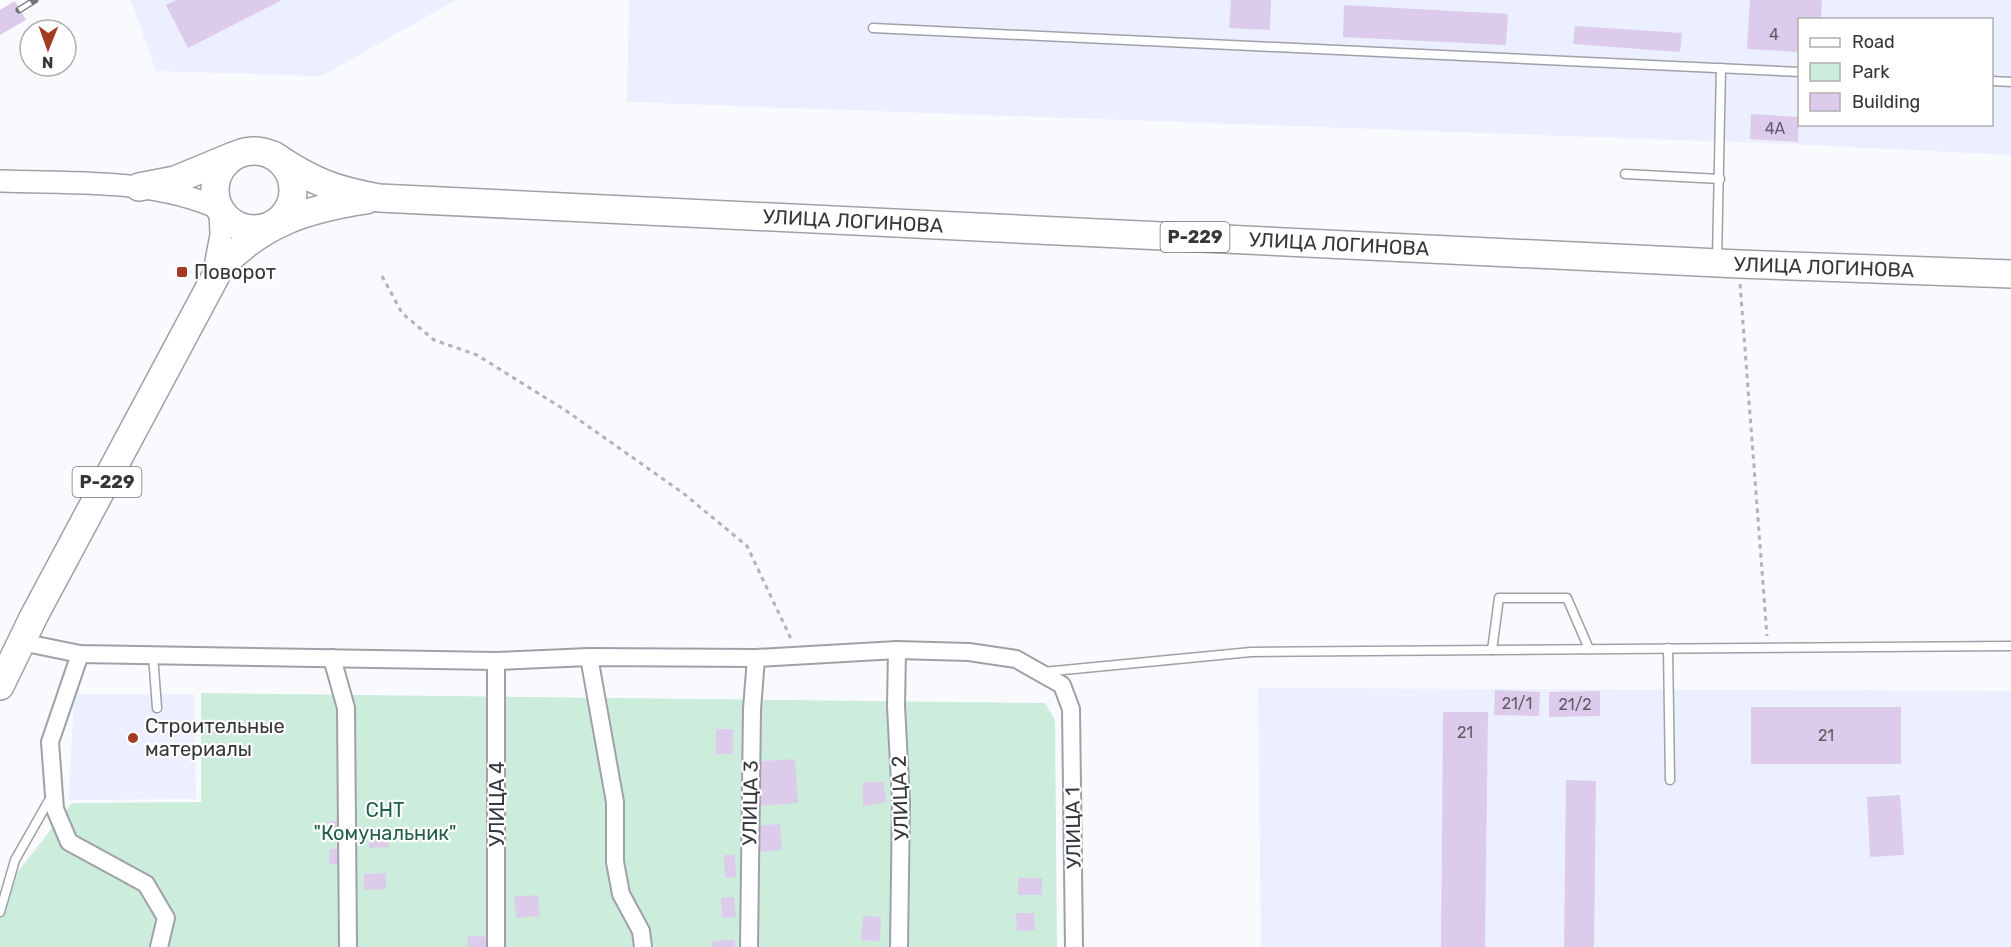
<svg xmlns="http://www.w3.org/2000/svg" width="2011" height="947" viewBox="0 0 2011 947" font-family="Rubik,sans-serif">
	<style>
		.built { fill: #ebefff; fill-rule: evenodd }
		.green { fill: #ccecdc }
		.building { fill: #ddcbeb }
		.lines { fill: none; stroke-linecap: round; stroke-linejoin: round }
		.service-casing { stroke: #9fa1a9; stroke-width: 11 }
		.minor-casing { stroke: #9fa1a9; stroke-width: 20 }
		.tertiary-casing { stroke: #9fa1a9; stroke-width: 24 }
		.primary-casing { stroke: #9fa1a9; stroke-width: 30 }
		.path { stroke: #b2b3b7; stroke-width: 3; stroke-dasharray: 4.5 4.5; stroke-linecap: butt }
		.service { stroke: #fff; stroke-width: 8 }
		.minor { stroke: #fff; stroke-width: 16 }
		.tertiary { stroke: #fff; stroke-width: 21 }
		.primary { stroke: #fff; stroke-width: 27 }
		.rail-casing { stroke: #747578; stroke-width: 7 }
		.rail { stroke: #fff; stroke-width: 4.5; stroke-dasharray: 14; stroke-linecap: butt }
		.poi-dot { fill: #a33a22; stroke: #fff; stroke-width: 2 }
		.labels { text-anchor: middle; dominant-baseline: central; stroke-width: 4.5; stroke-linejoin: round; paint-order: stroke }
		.number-label { font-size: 16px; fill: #605c66 }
		.shield { fill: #fff; stroke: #727375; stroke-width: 1.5 }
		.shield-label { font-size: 18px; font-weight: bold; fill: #36373a }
		.street-label { font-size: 20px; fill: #36373a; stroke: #fff }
		.poi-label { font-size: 20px; fill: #36373a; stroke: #fff; text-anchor: start }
		.park-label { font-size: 20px; fill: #216047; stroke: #fff }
	</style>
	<rect width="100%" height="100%" fill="#f9fafe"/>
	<g class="built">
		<path d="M131 0H456L322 76 156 71Z"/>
		<path d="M629 0H2011V155L1789 144 627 102ZM1800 20H1992V124H1800Z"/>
		<path d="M1258 688 2011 691V947H1261Z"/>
		<path d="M74 694H194L196 799 69 800Z"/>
	</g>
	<path class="green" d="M201 693 1045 703 1055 720 1057 947H0V908L8 884 72 803 201 802Z"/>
	<g class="building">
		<path d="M176 0H282L188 48 166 5Z"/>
		<path d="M1231 0H1271L1270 30 1229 28Z"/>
		<path d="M1750 0H1822L1821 20H1800V52L1747 49Z"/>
		<path d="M15 1 26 20 0 35V10Z"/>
		<path d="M1344 5 1508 14 1506 45 1343 37Z"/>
		<path d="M1575 26 1682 33 1680 52 1573 44Z"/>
		<path d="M1751 114 1799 117 1798 142 1750 139Z"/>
		<path d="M1495 690 1540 692 1539 716 1494 715Z"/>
		<path d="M1600 691V716L1549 717V692Z"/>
		<rect x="1751" y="707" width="150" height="57"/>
		<path d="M1443 712H1488L1485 947H1441Z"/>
		<rect x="716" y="729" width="17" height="25"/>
		<path d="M795 759 798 803 756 806 753 762Z"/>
		<path d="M1566 780 1596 781 1594 947H1564Z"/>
		<path d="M863 782H883L887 802 863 806Z"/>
		<path d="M1900 795 1904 855 1870 857 1867 797Z"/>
		<path d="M329 821H342L343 841H329Z"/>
		<path d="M780 824 782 850 754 852 752 826Z"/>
		<path d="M388 828 389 847 369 848V829Z"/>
		<path d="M342 848 343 864H329V849Z"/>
		<path d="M724 855H735L736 877 725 878Z"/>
		<path d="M386 873V889L364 890V874Z"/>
		<rect x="1018" y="878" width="24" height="17"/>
		<path d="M538 895 540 916 516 918 514 897Z"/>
		<path d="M734 897 736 917 722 918 721 898Z"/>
		<path d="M1016 913H1034L1035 930 1017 931Z"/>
		<path d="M863 916 881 917 880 941 861 940Z"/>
		<path d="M468 936 490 937V947H467Z"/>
		<path d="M735 940V947H712V941Z"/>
	</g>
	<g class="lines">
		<defs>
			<g id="service">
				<path d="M873 28 1800 72"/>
				<path d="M1992 81 2011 82"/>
				<path d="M1625 174 1720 179"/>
				<path d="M1717 259 1721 68"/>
				<path d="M1668 648 1670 780"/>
				<path d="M1492 650 1499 598H1567L1589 649"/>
				<path d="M153 655 157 708"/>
				<path d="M1043 672 1251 652 2011 646"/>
				<path d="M0 912 15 860 52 795"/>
			</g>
			<g id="minor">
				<path d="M21 642 80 654 496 661 589 657 756 658 897 650 969 652 1016 659 1062 685 1071 709 1074 947"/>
				<path d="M897 650 896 706 901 802 899 947"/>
				<path d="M80 654 50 742 55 809 69 842 146 884 166 918 159 947"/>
				<path d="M589 657 615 802V862L621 894 641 931 643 947"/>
				<path d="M332 658 346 708 348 947"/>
				<path d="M496 947V661"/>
				<path d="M749 947 752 709 756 658"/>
			</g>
			<path id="tertiary" d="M0 181C72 184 153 178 220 209L221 235 213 277"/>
			<g id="primary">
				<circle cx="254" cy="190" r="39"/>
				<path d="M273 155C311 181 334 190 379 198L1739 264 2011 274"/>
				<path d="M139 187 175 180 233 156"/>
				<path d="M0 686 34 616 220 268C262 223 306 209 366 200"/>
			</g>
		</defs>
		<use href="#service" class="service-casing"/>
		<use href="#minor" class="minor-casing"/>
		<use href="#tertiary" class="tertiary-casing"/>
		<use href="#primary" class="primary-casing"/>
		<g class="path">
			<path d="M382 276 402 313 434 340 477 355 565 410 683 493 747 546 792 641"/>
			<path d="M1740 284 1767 636"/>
		</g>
		<use href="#service" class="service"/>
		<use href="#minor" class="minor"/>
		<use href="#tertiary" class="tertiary"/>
		<use href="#primary" class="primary"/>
		<defs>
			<path id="rail" d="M19 10 35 0"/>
		</defs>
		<use href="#rail" class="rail-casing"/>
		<use href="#rail" class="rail"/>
	</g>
	<g class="poi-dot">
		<rect x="176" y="266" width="12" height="12" rx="3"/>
		<circle cx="133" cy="738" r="6"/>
	</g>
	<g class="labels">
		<g class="number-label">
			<text x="1774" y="34">4</text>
			<text x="1775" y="128">4А</text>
			<text x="1517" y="703">21/1</text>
			<text x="1575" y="704">21/2</text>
			<text x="1465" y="732">21</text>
			<text x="1826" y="735">21</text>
		</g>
		<g class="shield">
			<rect x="1160.5" y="222" width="69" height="30" rx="4.5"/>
			<rect x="72.5" y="467" width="69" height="30" rx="4.5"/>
		</g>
		<g class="shield-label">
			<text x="1195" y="237">Р-229</text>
			<text x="107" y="482">Р-229</text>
		</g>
		<g class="street-label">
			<text transform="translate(853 221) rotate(3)">УЛИЦА ЛОГИНОВА</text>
			<text transform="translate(1339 244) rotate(3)">УЛИЦА ЛОГИНОВА</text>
			<text transform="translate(1824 267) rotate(2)">УЛИЦА ЛОГИНОВА</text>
			<text transform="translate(900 798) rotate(-92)">УЛИЦА 2</text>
			<text transform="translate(750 803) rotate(-89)">УЛИЦА 3</text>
			<text transform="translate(497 804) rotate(-90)">УЛИЦА 4</text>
			<text transform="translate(1073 828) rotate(-91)">УЛИЦА 1</text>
		</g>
		<g class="poi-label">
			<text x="194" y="272">Поворот</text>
			<text x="145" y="726">Строительные<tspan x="145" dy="23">материалы</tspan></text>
		</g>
		<g class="park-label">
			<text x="385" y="810">СНТ<tspan x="385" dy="23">"Комунальник"</tspan></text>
		</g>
	</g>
	<rect x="1798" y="18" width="195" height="108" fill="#ffffff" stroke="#afafb0" stroke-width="1.5"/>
	<rect x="1810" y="38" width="30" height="9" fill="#ffffff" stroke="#afafb0" stroke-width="1.5"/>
	<text x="1852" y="48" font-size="18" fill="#36373a">Road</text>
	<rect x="1810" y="63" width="30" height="18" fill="#ccecdc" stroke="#afafb0" stroke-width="1.5"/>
	<text x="1852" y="78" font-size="18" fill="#36373a">Park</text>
	<rect x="1810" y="93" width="30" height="18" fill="#ddcbeb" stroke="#afafb0" stroke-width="1.5"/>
	<text x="1852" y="108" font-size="18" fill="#36373a">Building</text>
	<g transform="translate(48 48) rotate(181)"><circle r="28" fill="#ffffff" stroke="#afafb0" stroke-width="1.5"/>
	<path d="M0-4.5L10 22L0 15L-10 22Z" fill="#a33a22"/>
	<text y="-9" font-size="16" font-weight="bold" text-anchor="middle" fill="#36373a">N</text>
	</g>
</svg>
